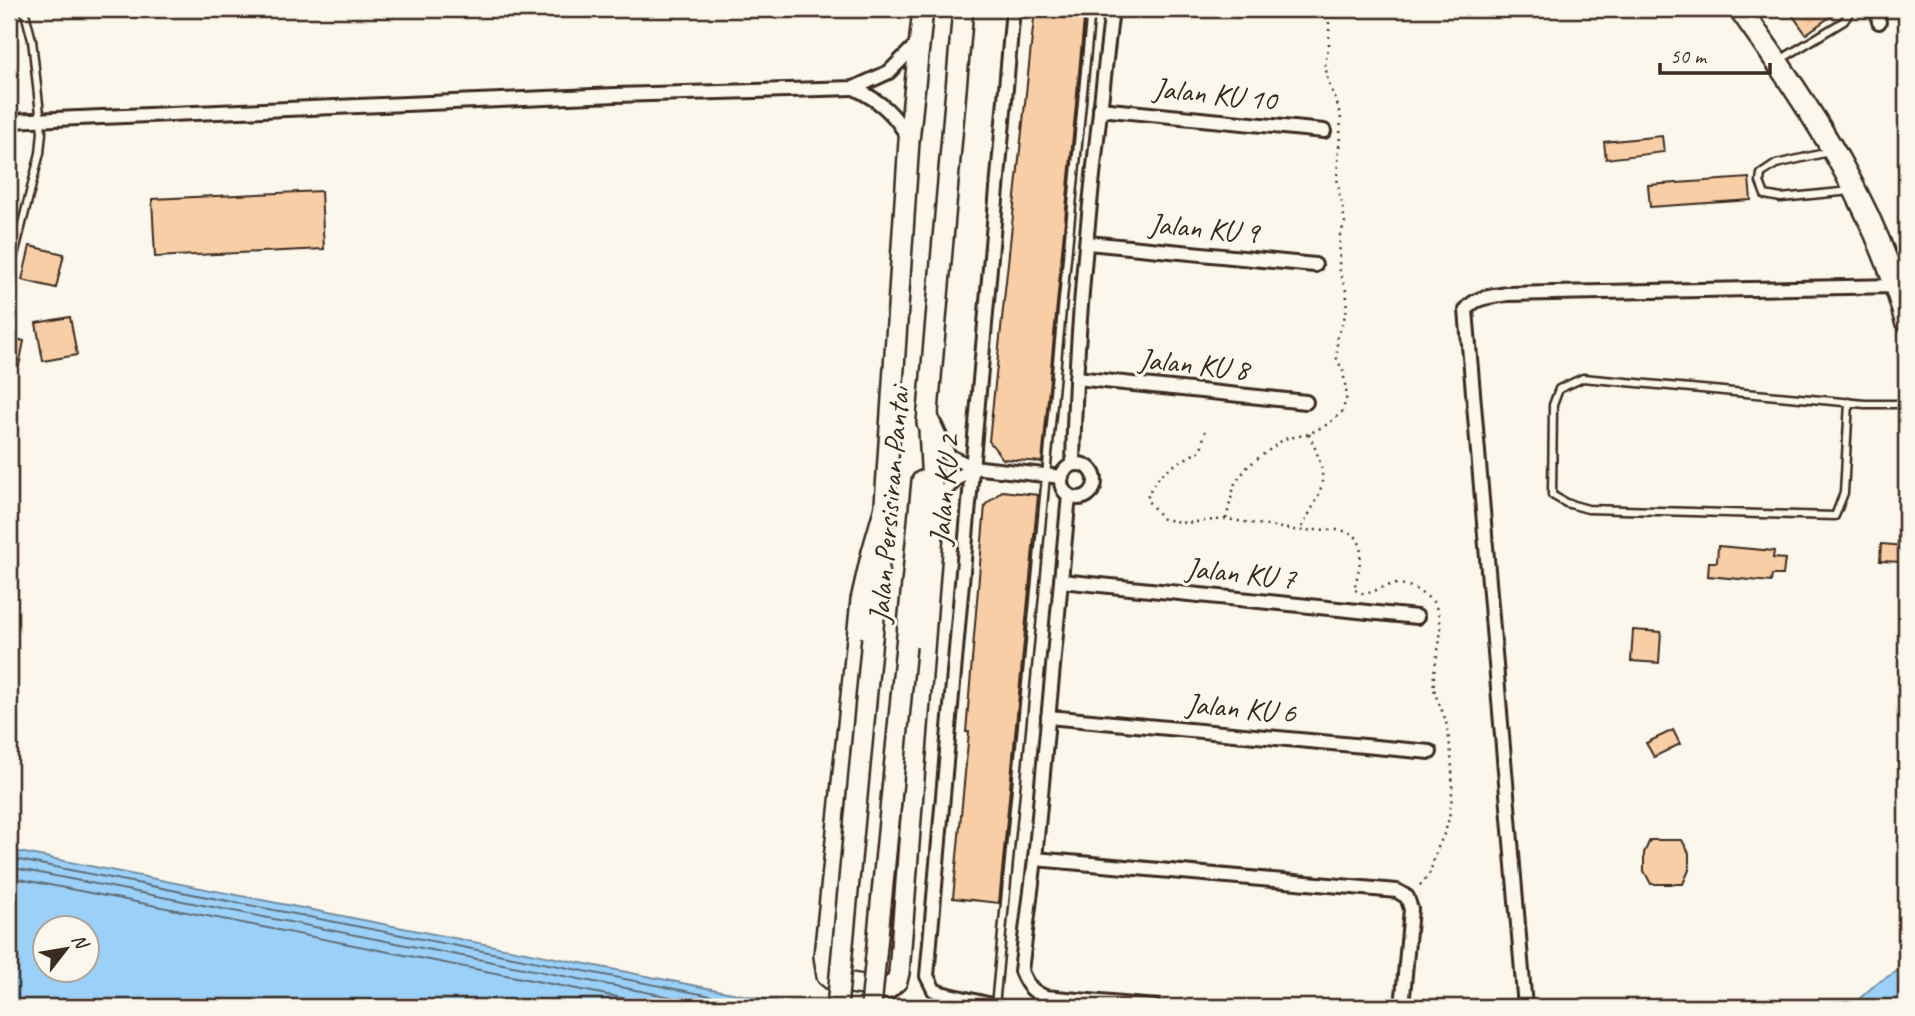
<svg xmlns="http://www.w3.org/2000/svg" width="1915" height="1016" viewBox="0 0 1915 1016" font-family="Caveat,sans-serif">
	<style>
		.water { fill: #9bd1f9; stroke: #758ea1; stroke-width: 2; fill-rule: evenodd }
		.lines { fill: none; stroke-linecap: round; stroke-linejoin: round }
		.shore { stroke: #616d76; stroke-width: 2 }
		.building { fill: #f7cea6; stroke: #3b2a1e; stroke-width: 2 }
		.service-casing { stroke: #3b2a1e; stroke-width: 11 }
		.minor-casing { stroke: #3b2a1e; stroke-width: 18 }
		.primary-casing { stroke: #3b2a1e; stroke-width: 24 }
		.trunk-casing { stroke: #3b2a1e; stroke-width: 26 }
		.path { stroke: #3b2a1e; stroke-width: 2.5; stroke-dasharray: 2 5; stroke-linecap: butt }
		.service { stroke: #fbf7ec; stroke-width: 6 }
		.minor { stroke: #fbf7ec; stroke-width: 12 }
		.primary { stroke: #fbf7ec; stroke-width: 19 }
		.trunk { stroke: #fbf7ec; stroke-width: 21 }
		.primary-bridge-casing { stroke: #3b2a1e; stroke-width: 24; stroke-linecap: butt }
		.primary-bridge { stroke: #fbf7ec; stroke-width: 19 }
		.labels { text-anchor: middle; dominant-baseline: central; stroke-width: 6; stroke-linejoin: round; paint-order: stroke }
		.street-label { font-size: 30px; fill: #3b2a1e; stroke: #fbf7ec }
	</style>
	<rect width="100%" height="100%" fill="#fbf7ec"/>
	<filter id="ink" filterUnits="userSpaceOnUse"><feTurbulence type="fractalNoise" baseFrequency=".0143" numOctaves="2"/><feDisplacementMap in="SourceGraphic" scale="14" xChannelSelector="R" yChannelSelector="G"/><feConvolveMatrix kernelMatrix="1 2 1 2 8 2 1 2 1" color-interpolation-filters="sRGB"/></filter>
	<g filter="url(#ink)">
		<g class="water">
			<path d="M9 850 803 1007H9ZM46 928H88V970H46Z"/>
			<path d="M1906 966V1007H1850L1877 983Z"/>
		</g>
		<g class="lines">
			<g class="shore">
				<path d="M9 858 767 1007"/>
				<path d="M9 867 722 1007"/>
				<path d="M9 877 668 1007"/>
			</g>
		</g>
		<g class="building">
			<path d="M1035 9H1085L1042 462 1003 459 989 441Z"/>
			<path d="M1788 9H1841L1806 34Z"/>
			<path d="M1662 136 1664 152 1606 159 1604 142Z"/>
			<path d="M1749 178 1751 200 1650 207 1648 185Z"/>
			<path d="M321 191 324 249 155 257 152 199Z"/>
			<path d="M30 246 64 254 56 288 22 280Z"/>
			<path d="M70 317 77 355 43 361 36 323Z"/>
			<path d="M9 337 24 341 19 366 9 364Z"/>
			<path d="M1002 491 1038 495 999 903 953 898 969 732H966L985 505Z"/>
			<path d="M1881 544 1906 546V559H1902V562L1880 561Z"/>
			<path d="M1718 546 1774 551 1773 558 1785 559 1783 575H1772L1771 582 1708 576 1709 562H1717Z"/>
			<path d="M1633 630 1661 632 1659 663 1631 661Z"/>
			<path d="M1673 730 1680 744 1654 757 1646 743Z"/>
			<path d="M1650 840H1682L1689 853V870L1683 884H1651L1644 871V853Z"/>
		</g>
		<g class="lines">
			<defs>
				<g id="service">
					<path d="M1780 60 1844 21 1852 9"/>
					<path d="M1829 152 1776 164 1761 174 1760 182 1765 195 1781 198 1851 191"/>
					<path d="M1891 267 1906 266"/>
					<path d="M9 275 40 153 42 132 32 40 24 9"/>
					<path d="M1849 402 1844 493 1835 516 1588 509 1566 503 1552 495 1553 405 1559 389 1583 378 1865 404H1906"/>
					<path d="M995 1006 1091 9"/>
				</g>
				<g id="minor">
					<path d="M1877 9 1879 22"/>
					<path d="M854 88C882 102 894 113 909 139"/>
					<path d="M1100 109 1324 131"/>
					<path d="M9 121 616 95 854 88 889 72 919 42"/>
					<path d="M1088 243 1315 265"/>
					<path d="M1076 378 1306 402"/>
					<path d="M933 421 949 456 972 467 1062 477"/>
					<path d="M1073 464C1076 312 1094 160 1112 9"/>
					<circle cx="1078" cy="481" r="17"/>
					<path d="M1069 495 1035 859 1021 971C1027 986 1032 991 1045 997L1155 1007"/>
					<path d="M937 508C941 489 958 478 972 467"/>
					<path d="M1061 581 1417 617"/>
					<path d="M1048 717 1430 752"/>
					<path d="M1035 859 1397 891 1407 897 1411 909 1402 1007"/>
					<path d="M1000 1007 941 993 934 990 927 976 1013 9"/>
					<path d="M1525 1007 1466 310C1476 296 1491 297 1507 294L1896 286"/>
				</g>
				<g id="primary">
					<path d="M927 423 963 9"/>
					<path d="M885 507 872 552 861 600 824 956 827 976 832 980 888 989 897 981 899 973 934 520 928 411"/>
					<path d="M884 519 909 141 923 9"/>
					<path d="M872 638 879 566"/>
					<path d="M906 646 922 481"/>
				</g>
				<path id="trunk" d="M1740 9C1809 106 1876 205 1906 321"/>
			</defs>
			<use href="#service" class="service-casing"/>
			<use href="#minor" class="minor-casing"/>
			<use href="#primary" class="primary-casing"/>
			<use href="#trunk" class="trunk-casing"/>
			<g class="path">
				<path d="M1205 431 1201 450C1179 463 1153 472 1147 500L1163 519 1185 523 1226 519 1300 531"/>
				<path d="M1309 434C1331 484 1324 485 1300 531 1356 527 1371 528 1354 589 1373 605 1387 568 1421 593 1426 596 1431 599 1434 603 1450 632 1431 660 1434 687 1435 698 1443 710 1446 722 1452 751 1455 788 1449 817 1447 830 1441 840 1436 852 1429 873 1434 871 1417 888"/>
				<path d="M1226 519 1235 483 1249 465 1284 439 1309 434 1328 424 1342 412 1347 396 1343 371 1337 359V338L1346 313 1347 294 1339 268 1340 235 1345 222 1337 178 1341 119 1337 103 1328 82 1325 63 1329 44V9"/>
			</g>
			<use href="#service" class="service"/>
			<use href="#minor" class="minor"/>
			<use href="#primary" class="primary"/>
			<use href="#trunk" class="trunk"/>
			<defs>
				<g id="primary-bridge">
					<path d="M837 1007 872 638"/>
					<path d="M871 1007 906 646"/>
				</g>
			</defs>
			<use href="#primary-bridge" class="primary-bridge-casing"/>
			<use href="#primary-bridge" class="primary-bridge"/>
		</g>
	</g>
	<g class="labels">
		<g class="street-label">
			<text transform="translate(1215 94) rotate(6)">Jalan KU 10</text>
			<text transform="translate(1204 228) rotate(5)">Jalan KU 9</text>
			<text transform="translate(1194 364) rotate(6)">Jalan KU 8</text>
			<text transform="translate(944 490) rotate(-85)">Jalan KU 2</text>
			<text transform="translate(889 505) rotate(-85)">Jalan Persisiran Pantai</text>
			<text transform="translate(1241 573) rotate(6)">Jalan KU 7</text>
			<text transform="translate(1241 708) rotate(5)">Jalan KU 6</text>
		</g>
	</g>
	<rect width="1915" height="1016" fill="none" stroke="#fbf7ec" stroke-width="35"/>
	<rect x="18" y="18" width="1880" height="981" fill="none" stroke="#3b2a1e" stroke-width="2.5" filter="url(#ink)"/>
	<g transform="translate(66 949) rotate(59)"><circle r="33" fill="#fbf7ec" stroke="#aea59a" stroke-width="2"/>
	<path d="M0-5L12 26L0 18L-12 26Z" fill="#3b2a1e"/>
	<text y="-10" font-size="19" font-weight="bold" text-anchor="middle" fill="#3b2a1e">N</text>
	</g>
	<path d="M1660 63v10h110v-10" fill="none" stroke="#3b2a1e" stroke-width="3.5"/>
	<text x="1670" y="63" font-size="21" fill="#3b2a1e" stroke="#fbf7ec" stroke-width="5" paint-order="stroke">50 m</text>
</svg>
